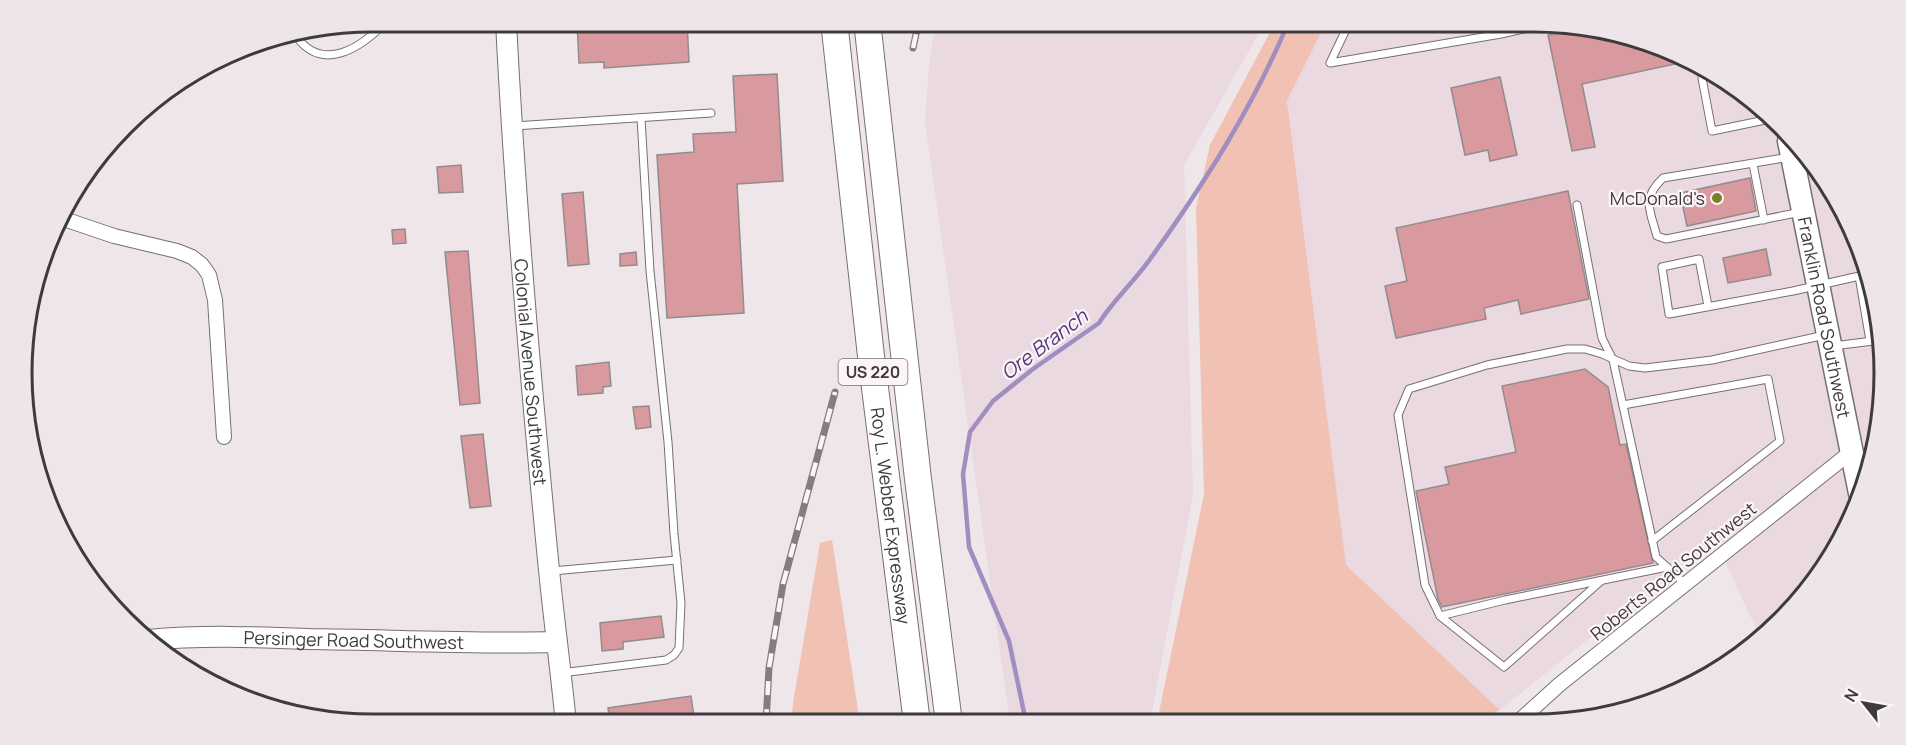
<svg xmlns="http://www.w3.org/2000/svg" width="1906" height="745" viewBox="0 0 1906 745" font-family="Manrope,sans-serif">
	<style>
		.built { fill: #ead9e1 }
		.green { fill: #f1c2b3 }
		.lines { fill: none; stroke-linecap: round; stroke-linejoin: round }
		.stream { stroke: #a08ec1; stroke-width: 4.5 }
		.building { fill: #d8999f; stroke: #948b8c; stroke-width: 1.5 }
		.lane-casing { stroke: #766f72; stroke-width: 9 }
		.street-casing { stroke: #766f72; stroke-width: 16 }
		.secondary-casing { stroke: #766f72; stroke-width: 22 }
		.primary-casing { stroke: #766f72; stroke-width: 25 }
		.highway-casing { stroke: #766f72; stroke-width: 28 }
		.lane { stroke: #fff; stroke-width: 7 }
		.street { stroke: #fff; stroke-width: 14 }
		.secondary { stroke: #fff; stroke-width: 20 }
		.primary { stroke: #fff; stroke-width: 22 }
		.highway { stroke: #fff; stroke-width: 26 }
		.rail-casing { stroke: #827d7f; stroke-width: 7 }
		.rail { stroke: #fcf4f8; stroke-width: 4.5; stroke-dasharray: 14; stroke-linecap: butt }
		.poi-dot { fill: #7d8029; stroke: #fcf4f8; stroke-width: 2 }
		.labels { text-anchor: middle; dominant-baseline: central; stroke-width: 4.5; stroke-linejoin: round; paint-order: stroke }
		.shield { fill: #fcf4f8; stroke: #777274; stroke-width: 1.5 }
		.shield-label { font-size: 16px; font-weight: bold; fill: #3e3b3c }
		.poi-label { font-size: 18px; fill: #3e3b3c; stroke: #fcf4f8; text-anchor: end }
		.street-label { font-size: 18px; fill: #3e3b3c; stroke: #fcf4f8 }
		.water-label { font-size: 20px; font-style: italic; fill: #523979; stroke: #fcf4f8 }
		.rim { fill: none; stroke: #3e3b3c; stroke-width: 3 }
	</style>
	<rect width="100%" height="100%" fill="#efe6ea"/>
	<g class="built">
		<path d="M936 21H1266L1184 165 1193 495 1150 722H1010L925 122 929 65Z"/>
		<path d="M1327 21H1533L1625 33 1748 94 1838 197 1882 327 1873 464 1826 567 1766 637 1758 641 1755 626 1714 538 1500 710 1346 565 1287 101Z"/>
	</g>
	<g class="green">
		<path d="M1276 21H1327L1287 101 1346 565 1500 710 1479 721 1157 722 1204 494 1196 208 1210 145Z"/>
		<path d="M832 540 860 723H791L793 703 820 543Z"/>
	</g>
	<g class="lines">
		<path class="stream" d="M1026 722 1009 641 969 547 963 474 970 432 993 401 1033 369 1099 323C1114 299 1137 279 1153 255 1206 181 1254 105 1289 21"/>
	</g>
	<g class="building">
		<path d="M577 21H687L689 62 604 68V62L579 63Z"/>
		<path d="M1584 28 1625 33 1684 62 1582 84 1595 147 1572 151 1548 35Z"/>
		<path d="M777 74 783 181 737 184 744 313 667 318 657 155 694 152 693 134 736 132 733 76Z"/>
		<path d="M1500 77 1517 155 1490 161 1488 150 1465 155 1451 88Z"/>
		<path d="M461 165 463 192 439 193 437 167Z"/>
		<path d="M1750 178 1756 211 1687 226 1680 193Z"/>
		<path d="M1568 191 1589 299 1521 314 1518 300 1484 308 1486 319 1396 338 1385 286 1407 281 1396 228Z"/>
		<path d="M583 192 589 264 568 266 562 194Z"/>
		<path d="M405 229 406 243 393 244 392 230Z"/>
		<path d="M1766 249 1771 275 1728 283 1723 258Z"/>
		<path d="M468 251 480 403 460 405 445 252Z"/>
		<path d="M636 252 637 265 620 266V254Z"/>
		<path d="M609 362 611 386 603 387V393L578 395 576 366Z"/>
		<path d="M1585 369 1608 387 1620 445 1626 444 1653 563 1442 607 1438 599 1416 491 1449 484 1445 467 1516 452 1502 386Z"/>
		<path d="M649 406 651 427 636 429 633 407Z"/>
		<path d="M483 434 491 506 470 508 461 436Z"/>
		<path d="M661 616 664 637 623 642V649L602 651 600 623Z"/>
		<path d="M691 696 694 717 640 723H610L608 708Z"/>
	</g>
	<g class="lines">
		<defs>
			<g id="lane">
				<path d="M1350 21 1330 63 1501 34 1551 23"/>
				<path d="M1493 21 1496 34"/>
				<path d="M296 36C323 74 362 47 387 21"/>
				<path d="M1702 78 1712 131 1770 119"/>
				<path d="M514 126 711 113"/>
				<path d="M1790 157 1663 178C1641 199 1650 210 1657 236L1666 239 1801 212"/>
				<path d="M1753 164 1764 220"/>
				<path d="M1577 205 1602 338 1613 360 1656 557 1685 584"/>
				<path d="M1859 276 1870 341"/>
				<path d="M1708 306 1699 259 1662 267 1669 314 1793 291 1864 275"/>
				<path d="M1833 346 1881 340"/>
				<path d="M1623 405 1768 379 1780 441 1652 541"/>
				<path d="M552 571 677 560"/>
				<path d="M1601 581 1504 667 1440 616 1425 585 1398 415 1409 389 1487 365 1567 349H1585L1602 354 1629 366 1645 368 1712 360 1825 335"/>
				<path d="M1440 616 1505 600 1667 567"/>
				<path d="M561 673 666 660 674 655 679 648 681 603 674 534 668 442 650 271 641 118"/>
			</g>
			<g id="street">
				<path d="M61 218 114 236 177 251 192 257 202 265 209 275 215 300 224 437"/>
				<path d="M1519 721 1560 684 1851 452"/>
			</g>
			<g id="secondary">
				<path id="s1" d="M506 21C515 204 531 387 549 570 554 621 561 672 566 724"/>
				<path id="s2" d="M148 640C201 635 256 637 309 639 392 640 474 644 557 642"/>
			</g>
			<g id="primary">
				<path id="s3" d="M1789 141 1860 493"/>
			</g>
			<g id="highway">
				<path id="s4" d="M834 21 871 356 917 723"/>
				<path d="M867 21 918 479 949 723"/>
			</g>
		</defs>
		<use href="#lane" class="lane-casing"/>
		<use href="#street" class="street-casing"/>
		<use href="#secondary" class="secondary-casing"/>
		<use href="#primary" class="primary-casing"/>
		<use href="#highway" class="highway-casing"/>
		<use href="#lane" class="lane"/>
		<use href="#street" class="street"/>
		<use href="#secondary" class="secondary"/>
		<use href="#primary" class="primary"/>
		<use href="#highway" class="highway"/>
		<defs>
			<g id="rail">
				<path d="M913 48 919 21"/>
				<path d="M766 723 769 668 783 584 835 392"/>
			</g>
		</defs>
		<use href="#rail" class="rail-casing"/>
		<use href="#rail" class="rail"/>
	</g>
	<circle class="poi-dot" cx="1717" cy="198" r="6"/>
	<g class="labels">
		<rect class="shield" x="838.5" y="359" width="69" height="26" rx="4.5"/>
		<g class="shield-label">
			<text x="873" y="372">US 220</text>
		</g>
		<g class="poi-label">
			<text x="1705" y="198">McDonald's</text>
		</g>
		<g class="street-label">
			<text stroke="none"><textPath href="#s3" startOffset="180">Franklin Road Southwest</textPath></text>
			<text stroke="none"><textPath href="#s1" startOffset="352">Colonial Avenue Southwest</textPath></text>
			<text stroke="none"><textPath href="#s4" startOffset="498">Roy L. Webber Expressway</textPath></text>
			<text transform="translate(1673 571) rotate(-39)">Roberts Road Southwest</text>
			<text stroke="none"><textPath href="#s2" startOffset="206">Persinger Road Southwest</textPath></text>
		</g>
		<g class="water-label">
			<text transform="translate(1044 344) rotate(-37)">Ore Branch</text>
		</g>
	</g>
	<path d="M0 0H1906V745H0ZM373 32H1533A341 341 0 0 1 1874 373V373A341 341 0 0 1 1533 714H373A341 341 0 0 1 32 373V373A341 341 0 0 1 373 32Z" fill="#ede5e9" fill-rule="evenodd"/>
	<path class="rim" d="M373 32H1533A341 341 0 0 1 1874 373V373A341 341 0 0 1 1533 714H373A341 341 0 0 1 32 373V373A341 341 0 0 1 373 32Z"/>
	<g transform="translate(1864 703) rotate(301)" stroke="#fcf4f8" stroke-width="4.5" paint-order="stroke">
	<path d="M0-4.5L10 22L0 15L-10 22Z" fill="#3e3b3c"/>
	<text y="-9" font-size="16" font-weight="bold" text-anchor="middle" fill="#3e3b3c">N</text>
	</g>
</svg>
